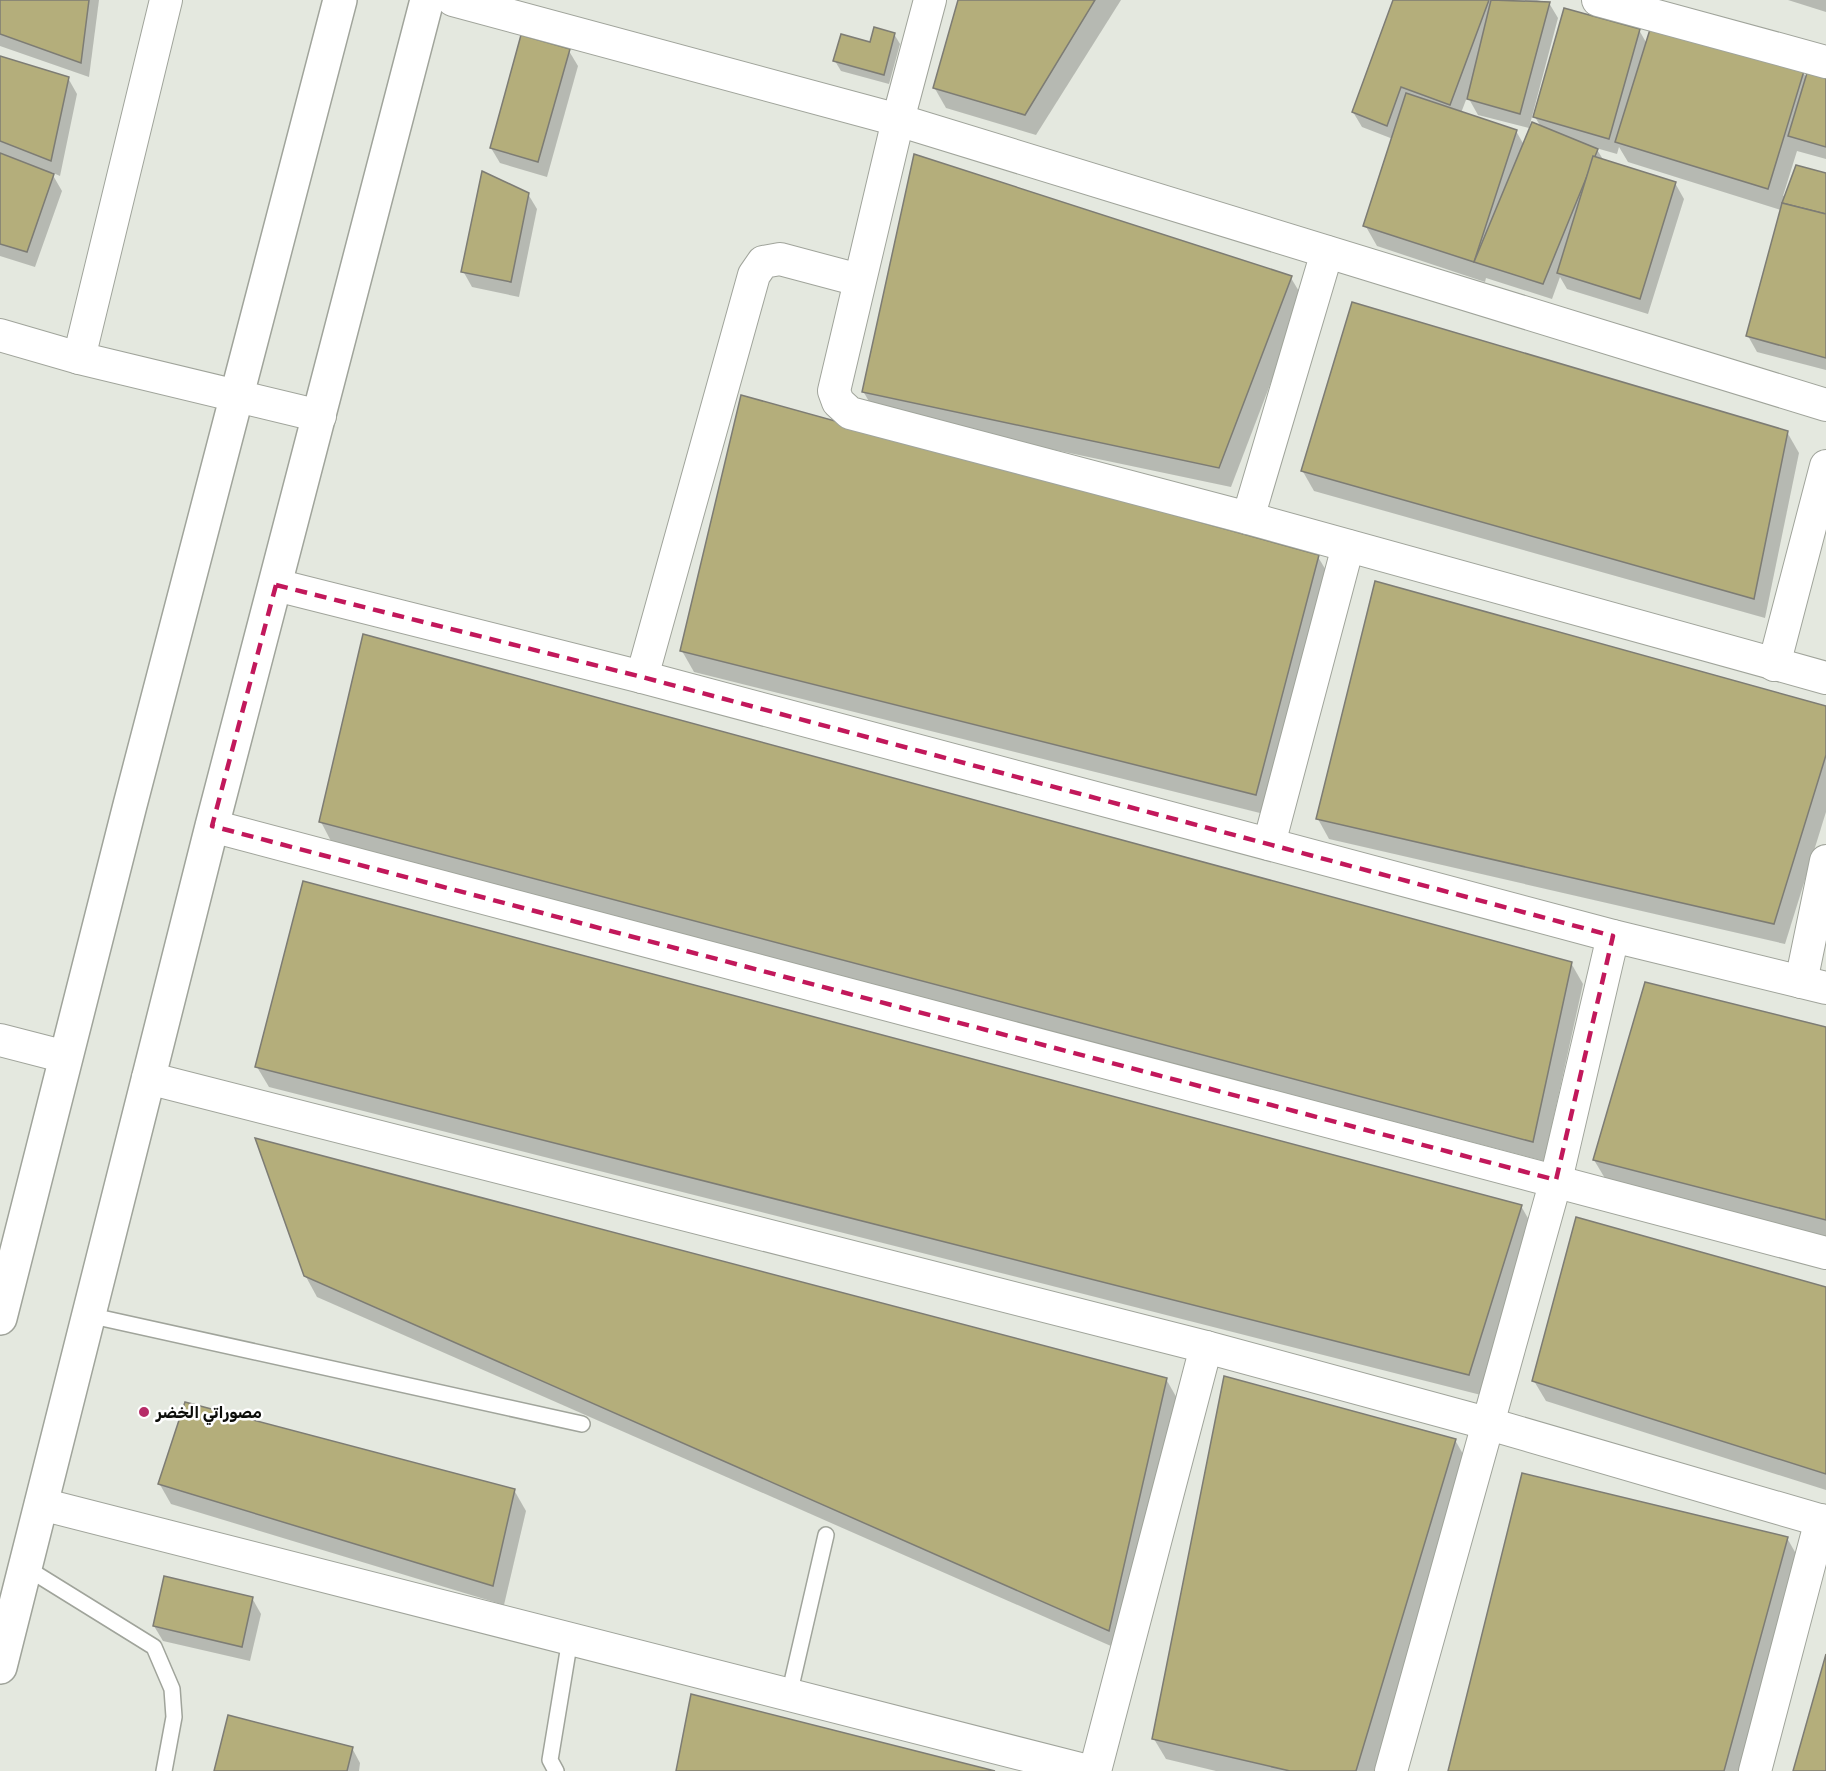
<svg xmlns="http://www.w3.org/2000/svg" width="1826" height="1771" viewBox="0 0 1826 1771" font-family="Rubik,Vazirmatn,sans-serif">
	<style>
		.shadow { fill: #0003 }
		.building { fill: #b4ae7b; stroke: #7d7c74; stroke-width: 1.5 }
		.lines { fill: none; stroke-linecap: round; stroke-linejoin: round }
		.lane-casing { stroke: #a0a49b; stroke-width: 18 }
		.street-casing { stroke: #a0a49b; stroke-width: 34 }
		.primary-casing { stroke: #a0a49b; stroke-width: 36 }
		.lane { stroke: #fff; stroke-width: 15 }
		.street { stroke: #fff; stroke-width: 32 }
		.primary { stroke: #fff; stroke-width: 33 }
		.marked { fill: none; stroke: #c2185b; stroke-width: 4.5; stroke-dasharray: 12 8; stroke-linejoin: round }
		.poi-dot { fill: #b62c68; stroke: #fff; stroke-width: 2 }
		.labels { text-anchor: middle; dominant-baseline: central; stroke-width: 5; stroke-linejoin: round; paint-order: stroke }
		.poi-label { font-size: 16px; font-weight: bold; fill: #0c0d0a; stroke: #fff; text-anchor: start }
	</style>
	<rect width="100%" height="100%" fill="#e4e8df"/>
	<g class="shadow">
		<path d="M0 0H99L89 77 0 46Z"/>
		<path d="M959 0H1121L1036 135 946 108 934 87Z"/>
		<path d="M1395 0H1537L1549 3 1558 18 1529 128 1478 115 1469 99V92L1461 113 1516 131 1524 145 1541 127 1535 117 1639 30 1647 44 1803 72 1807 79 1826 80V159L1797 151 1783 196 1826 175V370L1757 352 1748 336 1781 210 1628 162 1619 147 1617 154 1596 148 1604 161 1675 183 1684 199 1648 314 1567 289 1560 277 1552 299 1486 278 1485 282 1377 246 1365 225 1393 139 1362 127 1353 112Z"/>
		<path d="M1788 0H1826V12Z"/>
		<path d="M894 34 900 44 889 84 841 71 835 61Z"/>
		<path d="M569 51 578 66 547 177 500 163 491 148Z"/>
		<path d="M0 57 68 78 77 94 60 176 51 172 62 191 35 267 0 256Z"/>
		<path d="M528 194 537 209 519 297 472 287 463 271Z"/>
		<path d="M1291 278 1303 298 1231 487 875 412 863 391Z"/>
		<path d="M1787 432 1799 453 1765 618 1314 491 1302 470Z"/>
		<path d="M1318 557 1330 577 1268 815 694 672 682 651Z"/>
		<path d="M1826 707V812L1785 944 1329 839 1318 819Z"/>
		<path d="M321 822 1571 963 1583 984 1544 1161 332 843Z"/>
		<path d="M1826 1028V1237L1606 1180 1594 1160Z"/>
		<path d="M257 1067 1521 1206 1533 1227 1481 1395 269 1087Z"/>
		<path d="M305 1275 1166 1379 1178 1400 1120 1650 317 1297Z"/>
		<path d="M1826 1289V1490L1546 1401 1534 1381Z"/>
		<path d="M1455 1440 1467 1461 1374 1771H1216L1166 1759 1154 1739Z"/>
		<path d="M159 1483 514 1490 526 1511 504 1605 171 1504Z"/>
		<path d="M1787 1538 1799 1559 1741 1771H1450Z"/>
		<path d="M252 1598 261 1614 250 1661 163 1641 154 1626Z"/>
		<path d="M352 1748 360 1763 359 1771H216Z"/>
	</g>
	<g class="building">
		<path d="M0 0H89L81 63 0 34Z"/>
		<path d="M958 0H1095L1025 115 933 88Z"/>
		<path d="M1393 0H1489L1450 105 1401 87 1387 126 1352 112Z"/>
		<path d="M1491 0 1550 2 1520 114 1467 99Z"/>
		<path d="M1564 8 1640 29 1609 139 1533 117Z"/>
		<path d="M1652 23 1804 71 1768 189 1615 142Z"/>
		<path d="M874 27 895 33 884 75 833 61 841 34 870 42Z"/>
		<path d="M521 35 570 49 538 162 490 148Z"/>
		<path d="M0 56 69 77 51 161 0 141Z"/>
		<path d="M1807 73 1826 78V147L1788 136Z"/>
		<path d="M1406 93 1517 130 1474 262 1363 226Z"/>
		<path d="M1532 122 1598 149 1543 284 1474 262Z"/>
		<path d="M0 153 54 174 27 252 0 244Z"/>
		<path d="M914 154 1292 276 1219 468 862 392Z"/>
		<path d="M1593 156 1676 182 1640 299 1557 273Z"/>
		<path d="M1796 165 1826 173V214L1782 203Z"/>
		<path d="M482 171 529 193 511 282 461 272Z"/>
		<path d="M1782 203 1826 214V358L1746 336Z"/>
		<path d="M1352 302 1788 431 1754 599 1301 471Z"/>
		<path d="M741 395 1319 555 1256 795 680 651Z"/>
		<path d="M1375 581 1826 706V755L1774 924 1316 819Z"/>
		<path d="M363 634 1572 962 1533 1142 319 822Z"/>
		<path d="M303 881 1522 1205 1469 1375 255 1067Z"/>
		<path d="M1645 982 1826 1027V1220L1593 1160Z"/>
		<path d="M255 1138 1167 1378 1109 1631 304 1276Z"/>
		<path d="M1576 1217 1826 1287V1474L1532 1381Z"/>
		<path d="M1224 1376 1456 1439 1356 1771H1290L1152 1739Z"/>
		<path d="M185 1402 515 1489 493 1586 158 1484Z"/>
		<path d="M1522 1473 1788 1537 1724 1771H1448Z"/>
		<path d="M164 1576 253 1597 242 1647 153 1626Z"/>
		<path d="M1826 1654V1771H1793Z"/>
		<path d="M691 1694 995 1771H676Z"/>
		<path d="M228 1715 353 1747 347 1771H214Z"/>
	</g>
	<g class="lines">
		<defs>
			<g id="lane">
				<path d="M88 1315 582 1424"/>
				<path d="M25 1567 154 1647 172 1689 174 1717 164 1771"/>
				<path d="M789 1695 826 1535"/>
				<path d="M556 1771 550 1760 570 1639"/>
			</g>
			<g id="street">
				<path d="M453 0 898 120 1826 405"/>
				<path d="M930 0 898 120 834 391 838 402 850 413 1248 518 1826 678"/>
				<path d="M1598 0 1826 62"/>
				<path d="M0 335 79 358 320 416"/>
				<path d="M79 358 166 0"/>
				<path d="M1248 518 1327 252"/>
				<path d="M276 585 642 677 1613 936 1826 988"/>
				<path d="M1774 665 1826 466"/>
				<path d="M642 677 754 275 763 262 780 259 859 280"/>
				<path d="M212 826 1826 1253"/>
				<path d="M1269 844 1348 546"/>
				<path d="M1801 982 1826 861"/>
				<path d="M0 1040 66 1057"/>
				<path d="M148 1078 1206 1347 1486 1423 1826 1522"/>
				<path d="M41 1504 1088 1771"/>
				<path d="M1095 1771 1206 1347"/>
				<path d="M1391 1771 1556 1180 1613 936"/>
				<path d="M1755 1771 1821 1520"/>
			</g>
			<g id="primary">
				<path d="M0 1318 130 805 340 0"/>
				<path d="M0 1667 212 826 427 0"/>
			</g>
		</defs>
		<use href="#lane" class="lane-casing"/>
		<use href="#street" class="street-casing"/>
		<use href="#primary" class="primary-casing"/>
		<use href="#lane" class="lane"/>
		<use href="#street" class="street"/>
		<use href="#primary" class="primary"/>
	</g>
	<path class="marked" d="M276 585 642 677 1613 936 1556 1180 212 826Z"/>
	<circle class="poi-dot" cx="144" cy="1412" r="6"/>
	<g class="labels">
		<g class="poi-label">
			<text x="156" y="1412">مصوراتي الخضر</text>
		</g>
	</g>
</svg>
